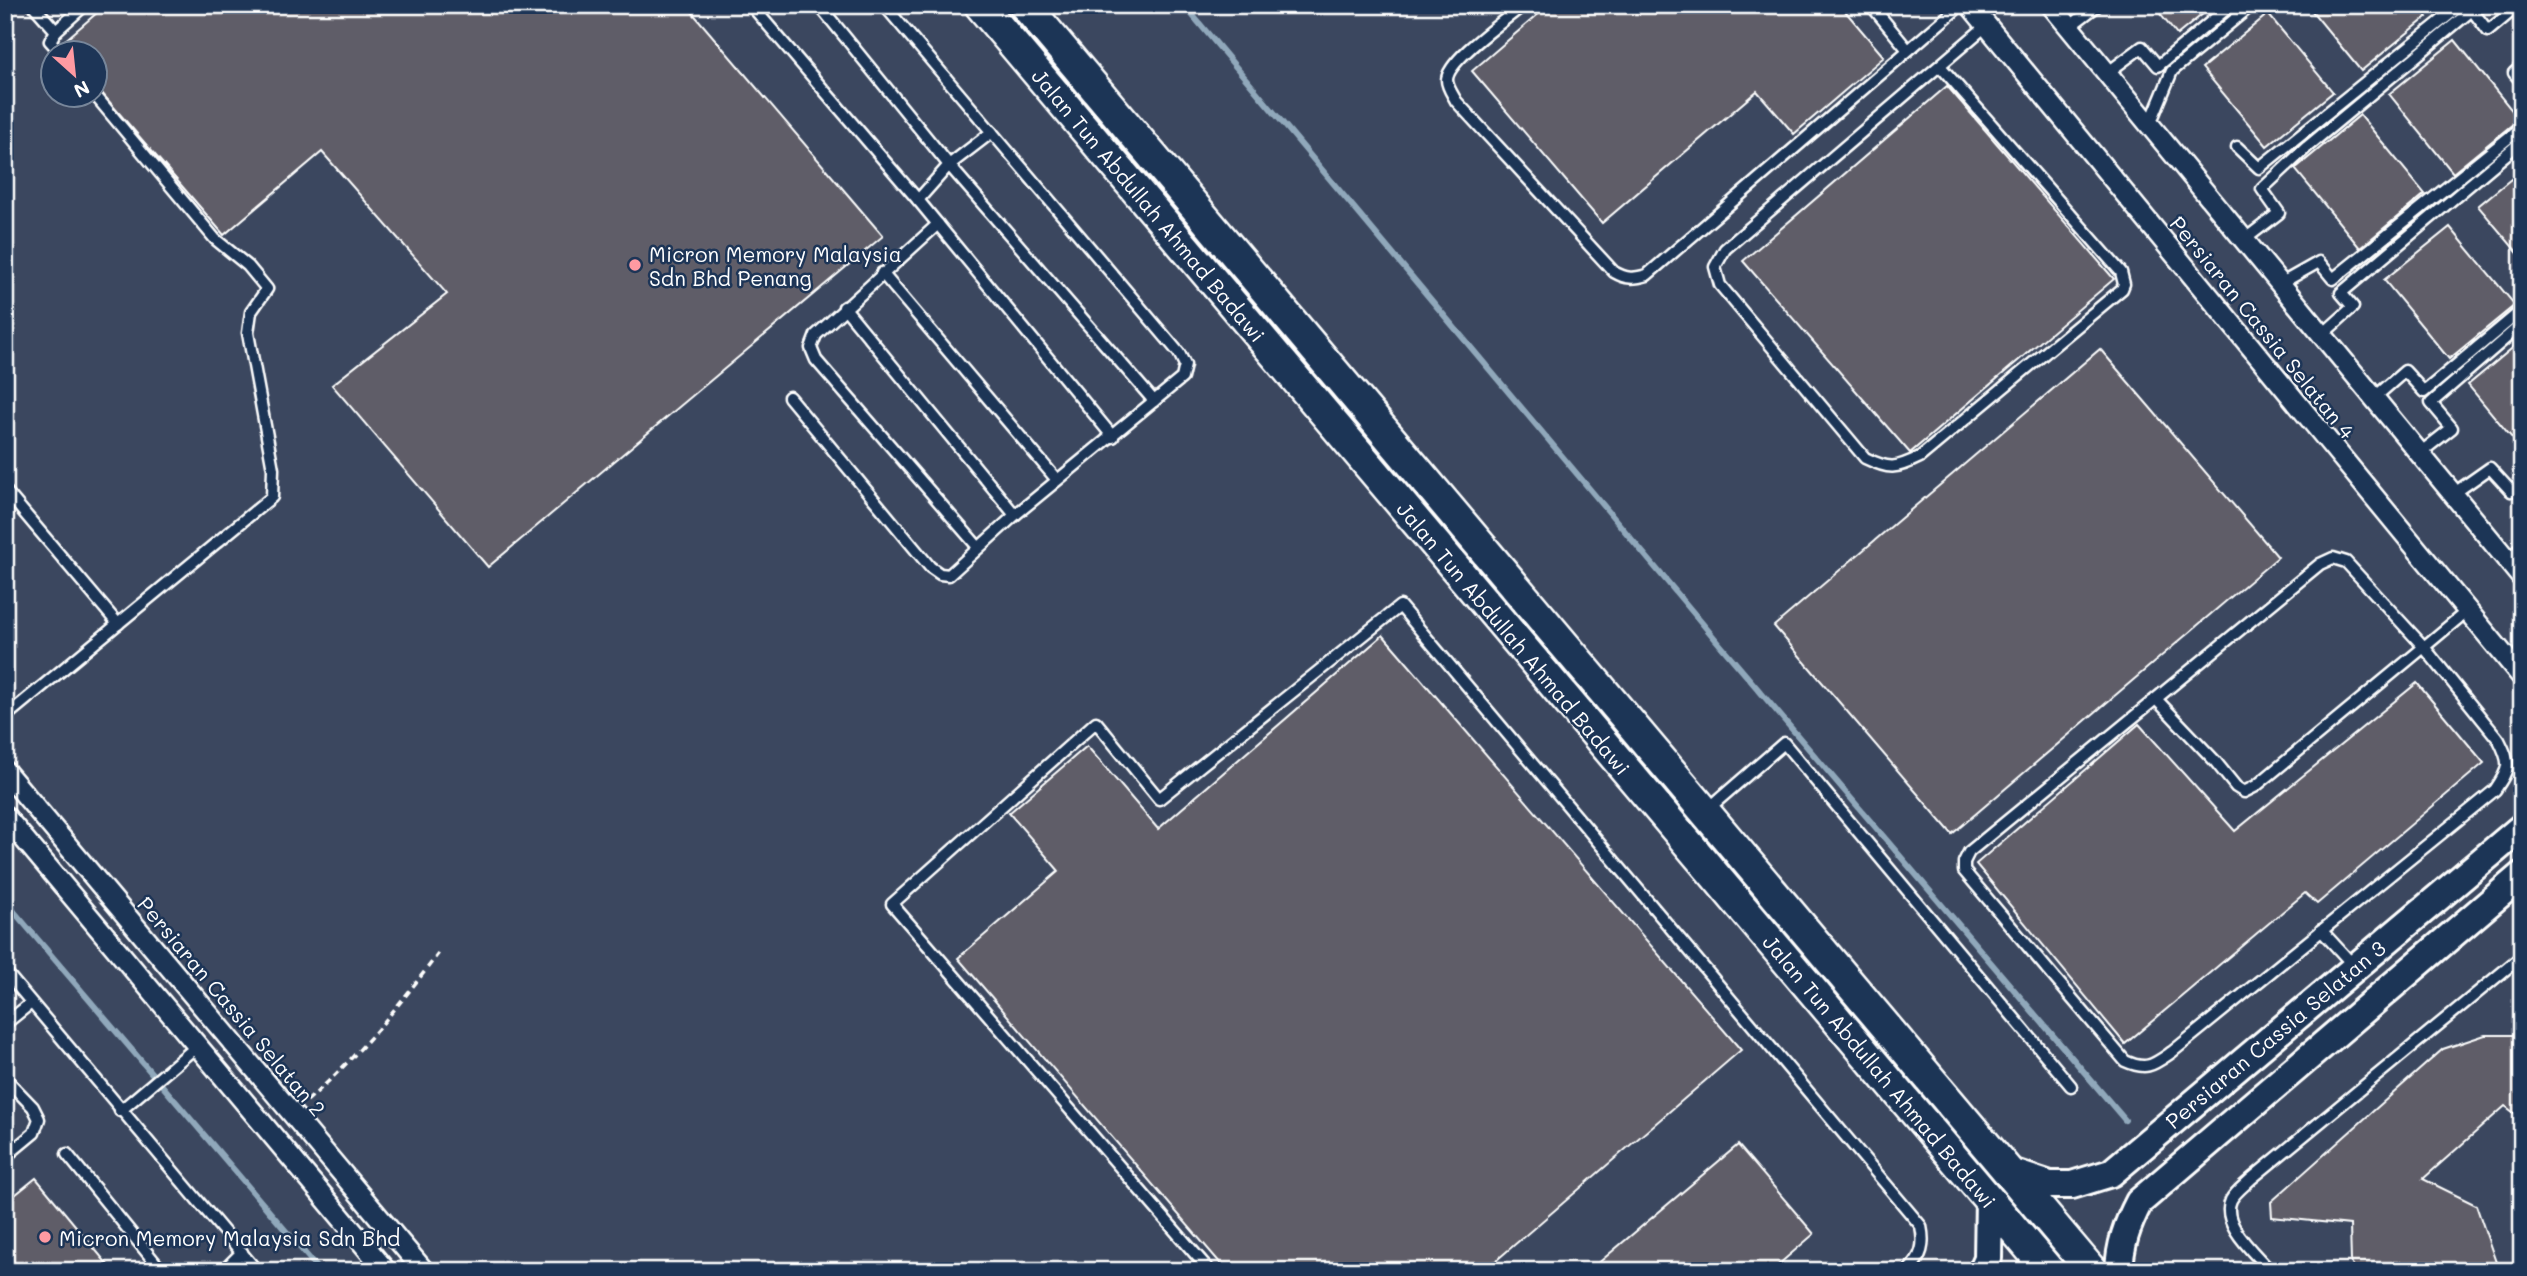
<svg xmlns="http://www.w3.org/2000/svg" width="2527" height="1276" viewBox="0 0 2527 1276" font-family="Mali,sans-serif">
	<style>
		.built { fill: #3a475e; fill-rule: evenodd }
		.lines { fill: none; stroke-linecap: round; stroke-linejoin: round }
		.stream { stroke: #90a8bb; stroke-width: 6 }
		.building { fill: #5e5d68; stroke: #fff; stroke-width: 2 }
		.lane-casing { stroke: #fff; stroke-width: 15 }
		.street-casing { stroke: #fff; stroke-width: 24 }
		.secondary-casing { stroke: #fff; stroke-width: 32 }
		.primary-casing { stroke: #fff; stroke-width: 35 }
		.path { stroke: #fff; stroke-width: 3.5; stroke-dasharray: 7 5; stroke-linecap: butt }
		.lane { stroke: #1d3557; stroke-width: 10 }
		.street { stroke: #1d3557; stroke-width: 19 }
		.secondary { stroke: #1d3557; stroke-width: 26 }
		.primary { stroke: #1d3557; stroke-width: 30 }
		.poi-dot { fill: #ff9aa2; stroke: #1d3557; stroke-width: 2.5 }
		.labels { text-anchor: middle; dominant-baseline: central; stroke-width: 5; stroke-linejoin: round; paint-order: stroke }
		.street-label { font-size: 21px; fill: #fff; stroke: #1d3557 }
		.poi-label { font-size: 21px; fill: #fff; stroke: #1d3557; text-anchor: start }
	</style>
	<rect width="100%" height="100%" fill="#2a3d5a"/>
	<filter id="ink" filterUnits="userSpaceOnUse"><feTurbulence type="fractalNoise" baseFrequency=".0143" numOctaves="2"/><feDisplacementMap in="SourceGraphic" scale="14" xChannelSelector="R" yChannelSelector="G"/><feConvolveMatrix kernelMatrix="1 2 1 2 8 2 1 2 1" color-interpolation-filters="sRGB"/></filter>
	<g filter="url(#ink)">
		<path class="built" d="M5 5H2522V1271H5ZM52 52H94V94H52Z"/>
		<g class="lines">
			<g class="stream">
				<path d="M1184 5 1722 647 2125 1120"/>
				<path d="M5 901 320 1271"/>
			</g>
		</g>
		<g class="building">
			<path d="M106 5H686L883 236 488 567 332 385 447 294 322 152 224 235 94 84V52H68L62 43Z"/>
			<path d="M1549 5H1840L1884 57 1794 134 1757 91 1602 223 1472 71Z"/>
			<path d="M2153 5H2214L2177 35Z"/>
			<path d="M2307 5H2417L2427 17 2361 71Z"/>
			<path d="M2268 14 2333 92 2267 146 2202 68Z"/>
			<path d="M2455 40 2519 119 2453 173 2389 94Z"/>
			<path d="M1947 86 2114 279 1910 453 1743 261Z"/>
			<path d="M2360 115 2425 194 2360 248 2295 169Z"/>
			<path d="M2522 170V258L2478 206Z"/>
			<path d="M2450 227 2515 305 2449 359 2384 280Z"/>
			<path d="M2522 340V450L2468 385Z"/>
			<path d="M2100 349 2278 557 1952 834 1774 626Z"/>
			<path d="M1383 635 1741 1050 1484 1271H1227L958 958 1059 871 1009 813 1087 746 1158 829Z"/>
			<path d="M2417 683 2484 763 2317 904 2305 893 2125 1044 1976 864 2139 724 2235 831Z"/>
			<path d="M2485 1035H2522V1119L2505 1106 2423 1179 2476 1205 2499 1271H2355L2351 1262 2350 1225 2272 1217 2271 1202 2443 1049Z"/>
			<path d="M1738 1145 1814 1234 1771 1271H1589Z"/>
			<path d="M36 1178 113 1271H5V1203Z"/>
		</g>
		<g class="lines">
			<defs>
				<g id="lane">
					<path d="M33 5 56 31"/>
					<path d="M751 5 918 200 1113 437"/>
					<path d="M819 5 949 165 1154 401"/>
					<path d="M1523 5C1507 19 1447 60 1447 80 1447 87 1453 95 1456 101L1614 272C1626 279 1634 279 1647 275L1961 5"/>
					<path d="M1871 5 1908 50"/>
					<path d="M2069 27 2098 5"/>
					<path d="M60 52 50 41 56 31 85 5"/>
					<path d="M2522 66 2514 73 2522 82"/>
					<path d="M1941 67 2121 272 2124 284 2122 289 1920 457C1895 469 1890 470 1865 458L1720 285 1715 267 1725 249 1987 25"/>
					<path d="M2107 73 2142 47 2158 66 2231 5"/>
					<path d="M2150 124 2172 71 2252 5"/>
					<path d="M2237 147 2259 168 2461 5"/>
					<path d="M918 200 949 165 992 132"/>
					<path d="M938 224 816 335 811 348 816 360 978 547"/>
					<path d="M2244 240 2279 213 2262 189 2307 147 2472 10 2488 31 2519 5"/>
					<path d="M882 273 1057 480"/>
					<path d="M2280 284 2319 262 2333 279 2522 127"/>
					<path d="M844 307 1015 515"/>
					<path d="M2323 334 2353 307 2341 293 2522 141"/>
					<path d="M789 397 930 567 940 574 949 575 1015 515 1182 378 1185 365 1179 353 884 5"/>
					<path d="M2374 398 2405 371 2424 392 2522 310"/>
					<path d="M2420 453 2452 428 2431 403 2522 324"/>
					<path d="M5 490 118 624"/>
					<path d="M2453 494 2490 468 2511 491 2522 485"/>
					<path d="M2507 560 2522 547"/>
					<path d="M2156 699 2215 761 2236 787 2244 792 2256 786 2424 647 2346 562 2333 558 2320 564 1969 852 1964 862V871L2125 1061C2147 1071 2153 1065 2172 1052L2495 790C2510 768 2511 764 2499 740L2424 647 2467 611"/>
					<path d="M5 717 272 497 273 469 248 333 251 312 267 289 248 266 215 239 94 94"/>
					<path d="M1708 809 1784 743 2071 1086"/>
					<path d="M2321 930 2354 966"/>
					<path d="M5 971 257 1271"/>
					<path d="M5 1024 31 1003"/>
					<path d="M5 1078 33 1107 39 1119 34 1133 5 1157"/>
					<path d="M120 1111 197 1046"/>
					<path d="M67 1154 162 1271"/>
					<path d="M223 1271 242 1252"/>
					<path d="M1210 1271 892 904 1096 722 1159 799 1400 606 1921 1226C1925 1245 1922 1257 1908 1271"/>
					<path d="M2270 1271C2255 1253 2220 1224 2231 1200 2235 1192 2245 1185 2251 1179L2522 956"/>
				</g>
				<g id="street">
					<path d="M1970 5 2522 677"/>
					<path d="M2051 5 2522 578"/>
					<path d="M5 771 424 1271"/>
					<path d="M5 816 386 1271"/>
				</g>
				<g id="secondary">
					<path d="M2008 1171 2050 1185H2072L2111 1173 2522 827"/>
					<path d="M1982 1271 1988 1258 1989 1199"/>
					<path d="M2119 1271C2120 1245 2127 1225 2139 1202L2522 875"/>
				</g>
				<g id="primary">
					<path d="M980 5 2049 1271"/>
					<path d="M1025 5 2092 1271"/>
				</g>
			</defs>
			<use href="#lane" class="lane-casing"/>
			<use href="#street" class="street-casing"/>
			<use href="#secondary" class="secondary-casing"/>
			<use href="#primary" class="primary-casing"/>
			<path class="path" d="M307 1101C358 1056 397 1008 438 954"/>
			<use href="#lane" class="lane"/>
			<use href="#street" class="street"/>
			<use href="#secondary" class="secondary"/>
			<use href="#primary" class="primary"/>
		</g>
	</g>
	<g class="poi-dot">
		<circle cx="635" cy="265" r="7"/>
		<circle cx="45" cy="1237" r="7"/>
	</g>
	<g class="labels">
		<g class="street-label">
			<text transform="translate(1149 205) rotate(50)">Jalan Tun Abdullah Ahmad Badawi</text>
			<text transform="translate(2263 327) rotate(51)">Persiaran Cassia Selatan 4</text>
			<text transform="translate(1514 638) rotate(50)">Jalan Tun Abdullah Ahmad Badawi</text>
			<text transform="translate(232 1006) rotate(50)">Persiaran Cassia Selatan 2</text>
			<text transform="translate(2275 1034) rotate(-40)">Persiaran Cassia Selatan 3</text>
			<text transform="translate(1880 1071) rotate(50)">Jalan Tun Abdullah Ahmad Badawi</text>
		</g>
		<g class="poi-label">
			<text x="649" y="253">Micron Memory Malaysia<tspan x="649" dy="24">Sdn Bhd Penang</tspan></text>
			<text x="59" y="1237">Micron Memory Malaysia Sdn Bhd</text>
		</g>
	</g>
	<rect width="2527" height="1276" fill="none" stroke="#1d3557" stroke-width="28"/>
	<rect x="14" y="14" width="2499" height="1248" fill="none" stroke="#fff" stroke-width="2.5" filter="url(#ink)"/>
	<g transform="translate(74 74) rotate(153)"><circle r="33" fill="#1d3557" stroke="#77869a" stroke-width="2"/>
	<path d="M0-5L12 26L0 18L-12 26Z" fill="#ff9aa2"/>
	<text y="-10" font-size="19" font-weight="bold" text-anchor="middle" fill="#ffffff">N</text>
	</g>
</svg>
